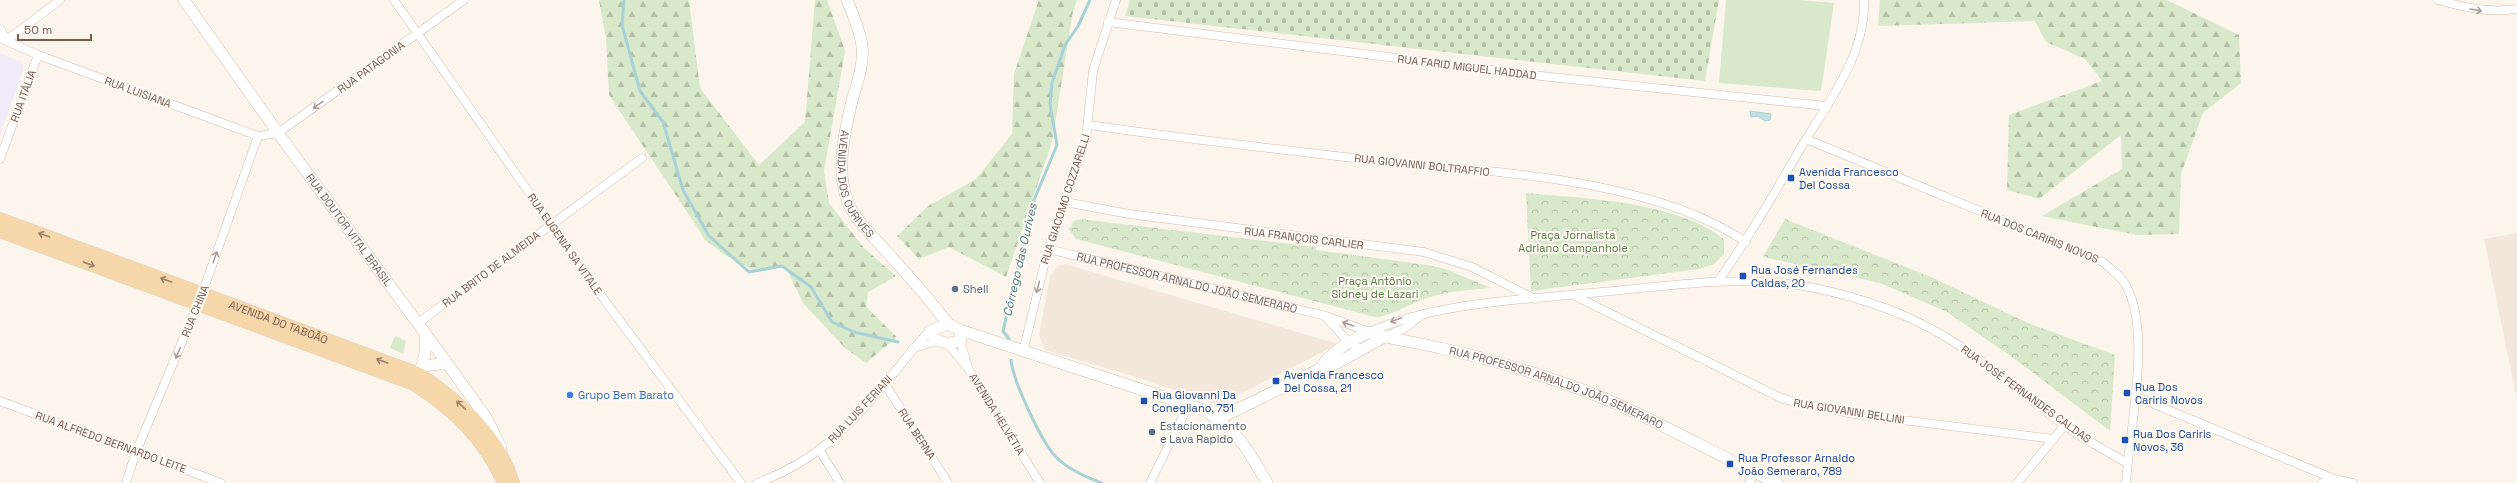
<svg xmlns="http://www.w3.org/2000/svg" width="2517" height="483" viewBox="0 0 2517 483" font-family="'Space Grotesk',sans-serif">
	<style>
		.residential { fill: #f3e7db }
		.education { fill: #f2e9f9 }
		.forest { fill: url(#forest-firs) }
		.cemetery { fill: url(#cemetery-stones) }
		.park { fill: url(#park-crowns) }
		.garden { fill: #d8e9cb }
		.water { fill: #c1e1e5; stroke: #a8d1d6 }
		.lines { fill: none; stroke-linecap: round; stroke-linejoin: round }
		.stream { stroke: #a8d1d6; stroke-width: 3 }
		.street-casing { stroke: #cebdb2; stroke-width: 9 }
		.secondary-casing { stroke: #d1beb0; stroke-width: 12 }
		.primary-casing { stroke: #d9d1ce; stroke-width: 14 }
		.street { stroke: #fff; stroke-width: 8 }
		.secondary { stroke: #fff; stroke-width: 11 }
		.primary { stroke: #f5d7aa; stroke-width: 13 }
		.oneway { stroke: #ad9d96 }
		.oneway2 { stroke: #9d816b }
		.transit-dot { fill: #1a4fb4; stroke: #fef9f3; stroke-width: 1.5 }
		.service-dot { fill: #5c6f8a; stroke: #fef9f3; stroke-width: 1.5 }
		.shop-dot { fill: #3f7fe0; stroke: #fef9f3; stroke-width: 1.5 }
		.labels { text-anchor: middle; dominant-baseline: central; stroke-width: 4; stroke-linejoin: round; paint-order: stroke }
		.street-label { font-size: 11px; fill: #775c50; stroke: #fef9f3 }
		.transit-label { font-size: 11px; fill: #164399; stroke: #fef9f3; text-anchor: start }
		.park-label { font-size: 11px; fill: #597b48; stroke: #fef9f3 }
		.service-label { font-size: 11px; fill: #4e5e75; stroke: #fef9f3; text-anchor: start }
		.shop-label { font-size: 11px; fill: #366cbe; stroke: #fef9f3; text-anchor: start }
		.water-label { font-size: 12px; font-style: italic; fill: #477981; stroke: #fef9f3 }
	</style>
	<defs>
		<pattern id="forest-firs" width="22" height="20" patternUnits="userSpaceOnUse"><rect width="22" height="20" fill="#d8e9cb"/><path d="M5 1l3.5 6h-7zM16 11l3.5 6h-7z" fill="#b4c0a7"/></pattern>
		<pattern id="cemetery-stones" width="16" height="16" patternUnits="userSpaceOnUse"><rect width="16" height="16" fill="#d8e9cb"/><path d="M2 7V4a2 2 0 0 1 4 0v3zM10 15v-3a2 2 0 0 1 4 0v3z" fill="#b4c0a7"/></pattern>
		<pattern id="park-crowns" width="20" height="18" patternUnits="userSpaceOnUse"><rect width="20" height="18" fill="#d8e9cb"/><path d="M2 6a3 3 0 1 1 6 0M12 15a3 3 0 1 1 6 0" fill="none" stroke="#b4c0a7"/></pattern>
	</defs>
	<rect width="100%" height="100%" fill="#fcf5ec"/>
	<g class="residential">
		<path d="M2517 233V399L2484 239Z"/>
		<path d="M1065 264 1338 344 1219 405 1136 377 1045 350 1039 335 1050 276 1058 266Z"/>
	</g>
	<path class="education" d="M0 53 22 62 23 70 0 134Z"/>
	<g class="forest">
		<path d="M599 0H689L700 88 759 165 805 122 815 0H827L845 51 824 171 829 203 864 248 896 276 868 292 866 307 897 337 866 363 845 348 803 303 785 266 755 271 725 255 704 239 697 227 609 95 606 39Z"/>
		<path d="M1039 0H1077L1073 11 1052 142 1006 277 949 247 919 259 897 236 928 206 976 179 1012 134 1014 74Z"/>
		<path d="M1880 0H2167L2239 35 2241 83 2203 113 2181 174 2179 234 2137 235 2042 216 2122 169 2121 135 2039 199 2007 190 2009 115 2102 81 2085 59 2046 42 2035 21 1878 26Z"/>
	</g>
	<path class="cemetery" d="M1130 0H1719L1705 81 1125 16Z"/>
	<g class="park">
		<path d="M1526 193C1584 198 1678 202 1724 239V254L1714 264 1699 269 1531 291Z"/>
		<path d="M1080 219 1316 247V250L1428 265 1445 269 1491 288C1470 290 1447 291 1427 298 1411 303 1390 317 1375 317L1076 239 1068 228 1071 227 1073 221Z"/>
		<path d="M1785 219 1931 277 2028 323 2115 355 2110 431 2012 357 1947 312 1880 283 1763 257Z"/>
	</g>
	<g class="garden">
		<path d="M1726 0H1801L1834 3 1821 91 1719 83Z"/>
		<path d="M395 336 406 341 403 354 390 348Z"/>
	</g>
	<path class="water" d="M1750 111 1771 114 1770 120 1765 121 1758 116 1751 117Z"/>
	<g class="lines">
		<g class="stream">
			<path d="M624 0 622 25 640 91 663 122 683 190 709 236 749 272 782 266 811 287 832 322 854 332 898 342"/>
			<path d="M1009 339 1003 331 1032 205 1057 145 1050 104 1052 83 1065 45 1078 26 1090 0"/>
			<path d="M1011 360C1013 381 1042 443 1056 457 1069 470 1085 477 1102 483"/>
		</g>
		<defs>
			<g id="street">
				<path d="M394 0 608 305 741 483"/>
				<path d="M2438 0C2466 8 2489 13 2517 9"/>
				<path d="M1108 22 1541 76 1826 106"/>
				<path d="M0 29 7 40 60 0"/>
				<path d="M0 38 38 55 258 136 278 133 464 0"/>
				<path d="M1089 125C1186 139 1283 150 1380 161 1492 172 1652 178 1746 242"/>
				<path d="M1806 139 2103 262C2109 268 2118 274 2123 281 2154 324 2129 431 2126 483"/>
				<path d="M0 159 38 55"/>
				<path d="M1065 202 1129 214 1424 252 1472 267 1535 299"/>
				<path id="s1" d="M1048 249 1326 316 1369 332C1441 301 1524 300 1601 292 1661 287 1721 277 1781 283 1823 287 1879 303 1918 322 1974 349 2015 389 2064 425 2084 439 2106 451 2127 463"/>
				<path d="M1718 281C1748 239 1774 194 1800 149 1827 104 1866 56 1864 0"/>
				<path d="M1573 295 1783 399 1854 414 2054 439"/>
				<path d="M1326 317 1349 343 1361 349"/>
				<path d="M418 323 642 158"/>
				<path d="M1385 337 1405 328 1423 314"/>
				<path d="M960 341 969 370 1040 483"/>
				<path d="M947 343 966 366"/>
				<path d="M913 348 938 341"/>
				<path d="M1023 352 1048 249 1086 139 1093 71 1116 0"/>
				<path d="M885 384 948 483"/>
				<path d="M2135 396 2334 479 2353 483"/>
				<path d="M0 401 221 483"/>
				<path d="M820 451 840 483"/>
				<path d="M126 483 136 452 202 294 258 136"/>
				<path d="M757 483C813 463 847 429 884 385 900 367 912 348 930 331"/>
				<path d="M1150 483 1189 404"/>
				<path d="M1749 483 1755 473"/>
				<path d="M2017 483 2065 425"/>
				<path d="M2322 483 2334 479"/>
			</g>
			<g id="secondary">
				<path id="s2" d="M184 0 278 133 447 363 487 419 501 448"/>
				<path id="s3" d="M847 0C853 15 860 30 862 46 864 63 858 81 853 97 845 129 835 171 848 202 855 220 872 235 885 250 907 274 929 298 948 324"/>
				<path d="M948 324 960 330 961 340C949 345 936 344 930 331Z"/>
				<path d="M960 330 1204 410C1238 431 1248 449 1267 483"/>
				<path d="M424 366 447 363"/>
				<path id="s4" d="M1320 369C1331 351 1351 341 1369 332 1392 340 1416 342 1440 348 1482 357 1523 369 1563 383 1638 408 1705 450 1777 483"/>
				<path d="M415 380C424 364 427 352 425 334"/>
				<path d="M1218 419 1320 369 1332 366 1384 337"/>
			</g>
			<g id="primary">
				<path id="s5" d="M0 219 419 374C459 401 498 435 513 483"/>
				<path d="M0 231 414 384C454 410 484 438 504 483"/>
			</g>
		</defs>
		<use href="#street" class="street-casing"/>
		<use href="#secondary" class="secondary-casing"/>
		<use href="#primary" class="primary-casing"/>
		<use href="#street" class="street"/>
		<use href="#secondary" class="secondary"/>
		<use href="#primary" class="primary"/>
	</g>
	<defs><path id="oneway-shaft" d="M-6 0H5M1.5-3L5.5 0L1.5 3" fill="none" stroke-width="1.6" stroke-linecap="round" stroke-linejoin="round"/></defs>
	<g class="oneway">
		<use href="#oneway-shaft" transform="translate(2476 10) rotate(10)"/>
		<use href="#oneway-shaft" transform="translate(318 105) rotate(144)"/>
		<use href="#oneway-shaft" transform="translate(215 257) rotate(-71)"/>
		<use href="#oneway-shaft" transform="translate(1038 287) rotate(104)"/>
		<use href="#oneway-shaft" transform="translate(1396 320) rotate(159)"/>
		<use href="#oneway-shaft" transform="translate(1348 324) rotate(-161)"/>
		<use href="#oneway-shaft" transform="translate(178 353) rotate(113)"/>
	</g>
	<g class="oneway2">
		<use href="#oneway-shaft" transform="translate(44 235) rotate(-160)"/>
		<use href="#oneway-shaft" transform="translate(89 264) rotate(20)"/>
		<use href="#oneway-shaft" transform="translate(166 280) rotate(-160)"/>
		<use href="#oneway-shaft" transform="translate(382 361) rotate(-160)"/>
		<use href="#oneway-shaft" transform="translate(461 405) rotate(-137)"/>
	</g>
	<g class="transit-dot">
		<rect x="1787" y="174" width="8" height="8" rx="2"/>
		<rect x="1739" y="272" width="8" height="8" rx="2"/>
		<rect x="1272" y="377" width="8" height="8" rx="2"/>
		<rect x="2123" y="389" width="8" height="8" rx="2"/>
		<rect x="1140" y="397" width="8" height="8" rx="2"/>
		<rect x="2121" y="436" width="8" height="8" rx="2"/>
		<rect x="1726" y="460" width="8" height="8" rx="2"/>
	</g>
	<g class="service-dot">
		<circle cx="955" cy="289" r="4"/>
		<circle cx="1152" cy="432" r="4"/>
	</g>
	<circle class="shop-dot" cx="570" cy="395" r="4"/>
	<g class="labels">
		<g class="street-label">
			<text transform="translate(371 67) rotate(-36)">RUA PATAGONIA</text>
			<text transform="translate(1467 67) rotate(7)">RUA FARID MIGUEL HADDAD</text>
			<text transform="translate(138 92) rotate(20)">RUA LUISIANA</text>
			<text transform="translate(23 96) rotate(-70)">RUA ITÁLIA</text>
			<text transform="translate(1422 165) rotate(6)">RUA GIOVANNI BOLTRAFFIO</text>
			<text stroke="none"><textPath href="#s3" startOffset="192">AVENIDA DOS OURIVES</textPath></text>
			<text transform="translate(1065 199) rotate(-72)">RUA GIACOMO COZZARELLI</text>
			<text stroke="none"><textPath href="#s2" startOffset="283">RUA DOUTOR VITAL BRASIL</textPath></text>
			<text transform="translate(2040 236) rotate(22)">RUA DOS CARIRIS NOVOS</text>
			<text transform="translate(1304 238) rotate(7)">RUA FRANÇOIS CARLIER</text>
			<text transform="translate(565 244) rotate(55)">RUA EUGENIA SA VITALE</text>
			<text transform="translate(491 269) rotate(-37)">RUA BRITO DE ALMEIDA</text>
			<text stroke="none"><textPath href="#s1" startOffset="143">RUA PROFESSOR ARNALDO JOÃO SEMERARO</textPath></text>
			<text transform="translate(195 311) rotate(-68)">RUA CHINA</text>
			<text stroke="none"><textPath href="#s5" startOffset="297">AVENIDA DO TABOÃO</textPath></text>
			<text stroke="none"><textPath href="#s4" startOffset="258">RUA PROFESSOR ARNALDO JOÃO SEMERARO</textPath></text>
			<text transform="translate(2026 394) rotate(36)">RUA JOSÉ FERNANDES CALDAS</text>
			<text transform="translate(860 409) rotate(-47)">RUA LUIS FERIANI</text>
			<text transform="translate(1849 411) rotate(9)">RUA GIOVANNI BELLINI</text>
			<text transform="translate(997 414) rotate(58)">AVENIDA HELVÉTIA</text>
			<text transform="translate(917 434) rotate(57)">RUA BERNA</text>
			<text transform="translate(111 442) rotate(20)">RUA ALFREDO BERNARDO LEITE</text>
		</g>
		<g class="transit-label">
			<text x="1799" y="172">Avenida Francesco<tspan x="1799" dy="13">Del Cossa</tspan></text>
			<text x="1751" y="270">Rua José Fernandes<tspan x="1751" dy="13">Caldas, 20</tspan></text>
			<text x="1284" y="375">Avenida Francesco<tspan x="1284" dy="13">Del Cossa, 21</tspan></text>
			<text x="2135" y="387">Rua Dos<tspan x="2135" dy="13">Cariris Novos</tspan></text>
			<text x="1152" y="395">Rua Giovanni Da<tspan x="1152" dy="13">Conegliano, 751</tspan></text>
			<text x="2133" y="434">Rua Dos Cariris<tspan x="2133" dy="13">Novos, 36</tspan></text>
			<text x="1738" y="458">Rua Professor Arnaldo<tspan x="1738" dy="13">João Semeraro, 789</tspan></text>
		</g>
		<g class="park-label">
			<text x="1573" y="235">Praça Jornalista<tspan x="1573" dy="13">Adriano Campanhole</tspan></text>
			<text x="1375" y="281">Praça Antônio<tspan x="1375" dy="13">Sidney de Lazari</tspan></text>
		</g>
		<g class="service-label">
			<text x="963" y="289">Shell</text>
			<text x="1160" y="426">Estacionamento<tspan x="1160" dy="13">e Lava Rapido</tspan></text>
		</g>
		<g class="shop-label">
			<text x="578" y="395">Grupo Bem Barato</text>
		</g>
		<g class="water-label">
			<text transform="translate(1020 260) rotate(-77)">Córrego das Ourives</text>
		</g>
	</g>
	<path d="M18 34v6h73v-6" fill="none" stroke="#775c50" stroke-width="2"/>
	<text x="24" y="34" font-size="12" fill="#775c50" stroke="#fef9f3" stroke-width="3" paint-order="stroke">50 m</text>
</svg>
